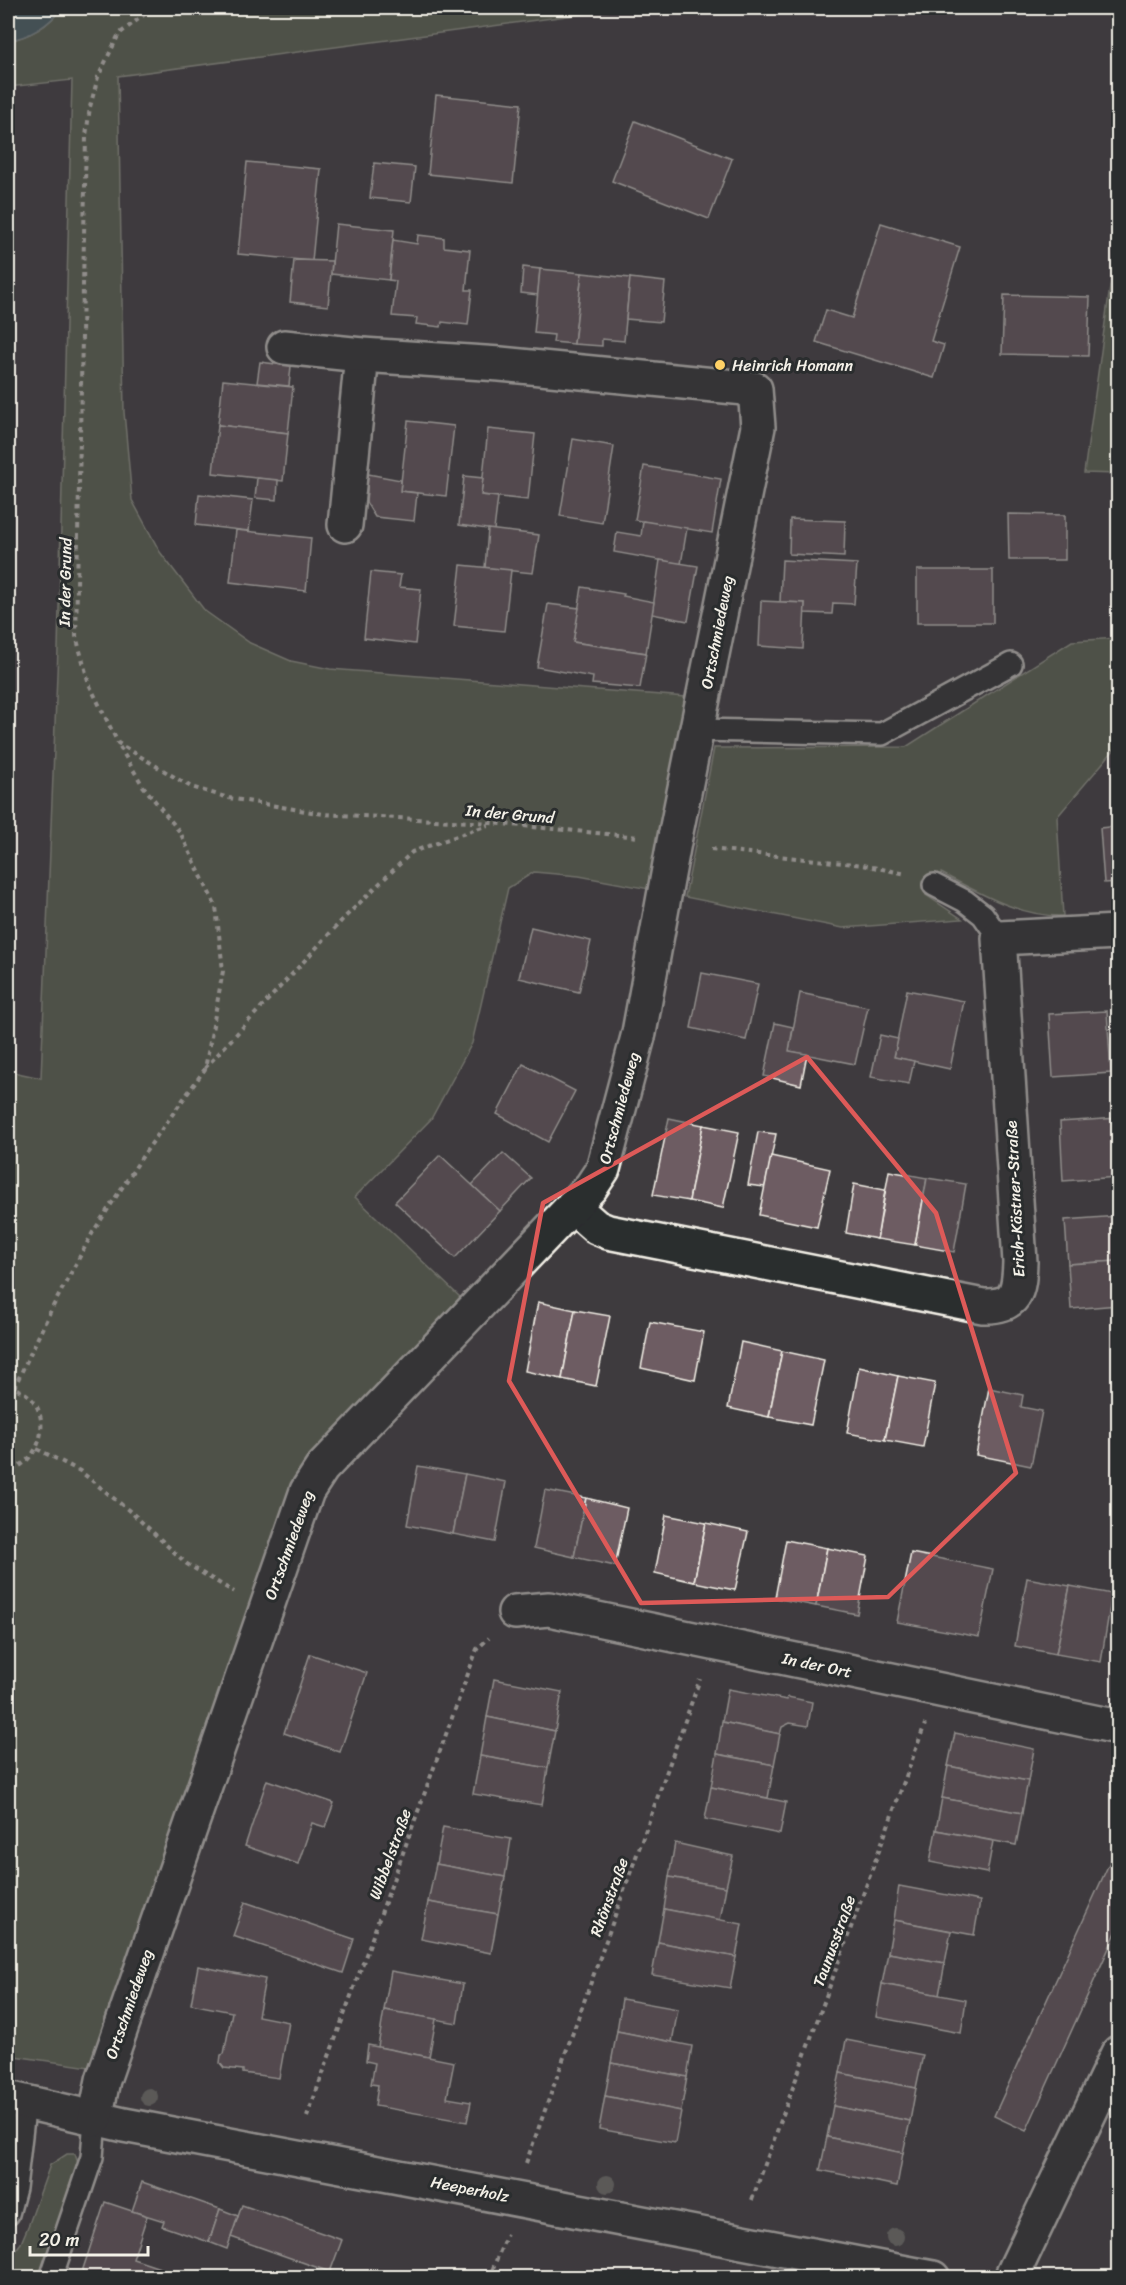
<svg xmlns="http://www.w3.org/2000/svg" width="1126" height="2285" viewBox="0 0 1126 2285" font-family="Sriracha,sans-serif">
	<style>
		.green { fill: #646e54; stroke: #acb09e; stroke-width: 1.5 }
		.water { fill: #4d6b6f; stroke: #90a19f; stroke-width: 1.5 }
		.building { fill: #6d5b62; stroke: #f4f1e8; stroke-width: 1.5 }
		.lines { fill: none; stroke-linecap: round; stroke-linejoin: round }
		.service-casing { stroke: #f4f1e8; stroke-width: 26 }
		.minor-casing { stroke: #f4f1e8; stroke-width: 38 }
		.path { stroke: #f4f1e8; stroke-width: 4; stroke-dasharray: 4.5 4.5; stroke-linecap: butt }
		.service { stroke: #2a2d2e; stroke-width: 21 }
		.minor { stroke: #2a2d2e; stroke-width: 33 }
		.tree { fill: #7e7f77 }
		.marked { fill: none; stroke: #de5a58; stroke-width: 4.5; stroke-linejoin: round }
		.poi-dot { fill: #ffd166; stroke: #2a2d2e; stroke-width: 2 }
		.labels { text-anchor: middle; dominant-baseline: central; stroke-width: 6; stroke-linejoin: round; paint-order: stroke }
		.poi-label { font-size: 16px; fill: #f4f1e8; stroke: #2a2d2e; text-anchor: start }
		.street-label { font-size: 16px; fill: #f4f1e8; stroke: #2a2d2e }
	</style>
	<rect width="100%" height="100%" fill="#3e3b3e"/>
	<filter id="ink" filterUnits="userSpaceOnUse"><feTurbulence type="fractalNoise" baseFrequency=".0167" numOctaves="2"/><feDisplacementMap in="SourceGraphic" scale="12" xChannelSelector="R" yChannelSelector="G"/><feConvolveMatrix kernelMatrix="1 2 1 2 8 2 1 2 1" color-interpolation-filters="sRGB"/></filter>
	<g filter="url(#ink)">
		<g class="green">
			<path d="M61 8H627L118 76 124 412 132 500 160 552 205 611 250 643 291 661 330 669 686 697 649 889 579 876 534 872 508 888 472 1043 431 1119 355 1197 460 1297 291 1485 96 2068 8 2055V1071L41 1078 58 649 72 80 8 87V41C28 37 50 26 61 8Z"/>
			<path d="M1118 230V474L1084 473Z"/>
			<path d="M1118 638V745L1057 817 1063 916C1019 917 978 892 941 873L926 895 962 919 843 928 685 897 714 748 906 747 1072 641Z"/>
			<path d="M67 2154H75L78 2163 77 2172 42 2277H8V2260L21 2243 29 2224 50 2165Z"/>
		</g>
		<path class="water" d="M8 8H61C50 25 28 38 8 40Z"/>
		<g class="building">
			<path d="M436 95 521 104 513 183 428 174Z"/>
			<path d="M635 121 732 159 709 219 612 181Z"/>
			<path d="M247 162 321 169 312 261 238 254Z"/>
			<path d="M374 163 415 167 411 202 370 198Z"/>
			<path d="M881 223 960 247 931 341 944 345 934 378 816 342 826 310 852 318Z"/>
			<path d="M336 224 394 230 389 280 331 274Z"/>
			<path d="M418 235 444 238V247L470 250 466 290H472L468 325 442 322 441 327 416 324 417 318 392 316 396 281 389 280 393 240 417 244Z"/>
			<path d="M294 260 332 261 328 306 290 302Z"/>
			<path d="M523 267 540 269 538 295 521 293Z"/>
			<path d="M540 269 582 273 574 344 553 342 554 335 534 333Z"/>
			<path d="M582 273 630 278 624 341 602 339V346L574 344Z"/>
			<path d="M630 278 665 282 661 322 626 319Z"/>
			<path d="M1004 295 1090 297 1088 356 1002 354Z"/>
			<path d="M260 362 291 366 289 386 257 383Z"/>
			<path d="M223 380 293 387 288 433 218 425Z"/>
			<path d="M408 421 454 426 446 496 400 491Z"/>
			<path d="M218 425 288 433 283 481 213 473Z"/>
			<path d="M488 429 535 434 528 500 481 495Z"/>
			<path d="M573 439 614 446 602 523 560 516Z"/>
			<path d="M644 466 721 479 712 533 635 520Z"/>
			<path d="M368 474 401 480 400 491 417 493 414 521 375 517 366 502Z"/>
			<path d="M464 476 483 478 481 495 498 497 494 530 459 525Z"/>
			<path d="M257 478 278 480 277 500 255 498Z"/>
			<path d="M199 494 253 500 249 531 196 525Z"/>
			<path d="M1008 514 1065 515V560H1009Z"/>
			<path d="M790 519 845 521 844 557 789 554Z"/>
			<path d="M643 521 687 528 681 564 614 552 617 532 641 536Z"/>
			<path d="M488 529 539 535 533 573 485 568Z"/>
			<path d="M236 530 311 538 306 591 230 582Z"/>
			<path d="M660 560 698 566 688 621 652 614Z"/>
			<path d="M782 560 857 564 854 604 833 603 832 614 804 613 805 603 780 602Z"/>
			<path d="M461 565 511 570 504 631 454 626Z"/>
			<rect x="917" y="570" width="76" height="53"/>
			<path d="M371 572 401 575 399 587 421 589 415 644 364 638Z"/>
			<path d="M582 587 624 594 623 596 654 602 646 653 573 642Z"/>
			<path d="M761 601 805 603 803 649 759 646Z"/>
			<path d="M548 604 579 608 573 642 646 653 640 688 592 684 593 677 537 667Z"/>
			<path d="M1118 826V882L1104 883 1100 828Z"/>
			<path d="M531 927 591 941 579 992 519 978Z"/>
			<path d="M702 973 758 984 746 1040 691 1028Z"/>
			<path d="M907 990 964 1001 950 1069 894 1057Z"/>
			<path d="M800 993 868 1007 855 1064 789 1051Z"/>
			<path d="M1107 1011 1111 1073 1053 1077 1049 1014Z"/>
			<path d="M775 1023 793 1027 789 1051 807 1054 801 1085 764 1076Z"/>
			<path d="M880 1035 898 1039 894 1057 914 1061 909 1084 871 1077Z"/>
			<path d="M523 1064 575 1091 548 1142 497 1114Z"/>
			<path d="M669 1118 703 1125 689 1201 653 1195Z"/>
			<path d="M1118 1118V1177L1063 1181 1060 1122Z"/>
			<path d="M703 1125 739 1132 723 1208 689 1201Z"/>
			<path d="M758 1132 776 1134 765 1187 748 1185Z"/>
			<path d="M503 1153 531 1178 500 1211 472 1185Z"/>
			<path d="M440 1155 500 1211 455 1258 395 1202Z"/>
			<path d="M771 1156 830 1169 817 1227 759 1215Z"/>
			<path d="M889 1171 927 1178 915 1245 877 1239Z"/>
			<path d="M927 1178 966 1184 954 1252 915 1245Z"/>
			<path d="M854 1184 885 1190 877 1239 846 1233Z"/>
			<path d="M1118 1216V1261L1068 1264 1065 1220Z"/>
			<path d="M1118 1261V1305L1071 1309 1068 1264Z"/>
			<path d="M538 1302 575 1310 562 1379 525 1371Z"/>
			<path d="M575 1310 610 1316 596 1386 562 1379Z"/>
			<path d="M650 1322 704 1332 695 1380 641 1368Z"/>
			<path d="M741 1342 782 1351 769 1417 728 1408Z"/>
			<path d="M782 1351 824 1360 811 1425 769 1417Z"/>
			<path d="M859 1367 898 1376 885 1440 847 1433Z"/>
			<path d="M898 1376 935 1383 923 1447 885 1440Z"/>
			<path d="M989 1388 1023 1395 1021 1407 1042 1411 1031 1466 976 1455Z"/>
			<path d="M418 1466 465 1474 453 1534 407 1525Z"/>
			<path d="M465 1474 506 1482 495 1542 453 1534Z"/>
			<path d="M545 1490 586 1498 574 1557 534 1548Z"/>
			<path d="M586 1498 627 1508 615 1566 574 1557Z"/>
			<path d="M666 1515 706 1523 694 1582 655 1573Z"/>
			<path d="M706 1523 748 1532 735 1590 694 1582Z"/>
			<path d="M786 1540 827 1548 816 1606 775 1598Z"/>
			<path d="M827 1548 868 1556 857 1614 816 1606Z"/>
			<path d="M911 1553 993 1569 979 1637 897 1622Z"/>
			<path d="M1027 1578 1070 1586 1056 1654 1015 1646Z"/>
			<path d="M1070 1586 1112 1594 1101 1662 1056 1654Z"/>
			<path d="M310 1654 367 1673 340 1752 284 1733Z"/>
			<path d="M494 1679 562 1692 555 1731 487 1717Z"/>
			<path d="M728 1689 787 1700 788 1697 812 1702 808 1726 790 1723 782 1727 780 1734 722 1722Z"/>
			<path d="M487 1717 555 1731 548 1768 480 1756Z"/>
			<path d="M722 1722 780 1734 774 1765 717 1754Z"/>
			<path d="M955 1733 1034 1749 1028 1781 948 1766Z"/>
			<path d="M717 1754 774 1765 768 1798 711 1787Z"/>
			<path d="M480 1756 548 1768 542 1805 473 1794Z"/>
			<path d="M948 1766 1028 1781 1022 1813 942 1798Z"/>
			<path d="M267 1780 334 1803 325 1827 312 1823 298 1864 245 1846Z"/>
			<path d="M711 1787 786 1802 780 1834 705 1819Z"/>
			<path d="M942 1798 1022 1813 1016 1845 936 1830Z"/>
			<path d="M443 1827 511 1839 505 1877 436 1864Z"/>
			<path d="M936 1830 993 1841 987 1873 930 1862Z"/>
			<path d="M675 1843 733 1856 726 1887 669 1877Z"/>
			<path d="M1118 1844V1928L1026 2131 994 2116Z"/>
			<path d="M436 1864 505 1877 498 1914 428 1902Z"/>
			<path d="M669 1877 726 1887 720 1920 664 1909Z"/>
			<path d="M899 1886 980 1901 974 1935 894 1920Z"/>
			<path d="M245 1902 354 1939 343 1973 233 1936Z"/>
			<path d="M428 1902 498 1914 491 1953 421 1939Z"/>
			<path d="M664 1909 742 1924 736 1957 658 1942Z"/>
			<path d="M894 1920 951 1931 945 1963 888 1953Z"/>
			<path d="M658 1942 736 1957 730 1988 652 1975Z"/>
			<path d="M888 1953 945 1963 939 1995 882 1984Z"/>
			<path d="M198 1966 265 1979 258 2016 289 2022 279 2078 243 2073V2070L224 2068 220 2063 221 2055 224 2054 232 2012 191 2004Z"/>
			<path d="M391 1971 463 1984 457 2023 384 2010Z"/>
			<path d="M882 1984 966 2000 961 2033 876 2017Z"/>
			<path d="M622 1999 678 2009 672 2042 617 2031Z"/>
			<path d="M384 2010 436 2019 429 2057 378 2047Z"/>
			<path d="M617 2031 692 2046 687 2077 611 2063Z"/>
			<path d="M846 2040 923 2055 916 2088 840 2073Z"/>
			<path d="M368 2045 454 2062 447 2098 471 2102 467 2122 375 2106 378 2085 371 2084 375 2063 366 2061Z"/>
			<path d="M611 2063 687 2077 681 2111 605 2096Z"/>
			<path d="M840 2073 916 2088 910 2121 833 2106Z"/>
			<path d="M605 2096 681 2111 675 2143 599 2129Z"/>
			<path d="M833 2106 910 2121 903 2153 827 2137Z"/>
			<path d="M827 2137 903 2153 897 2186 820 2170Z"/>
			<path d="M142 2182 220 2209 209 2242 162 2226 164 2221 132 2211Z"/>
			<path d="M1118 2197V2218L1115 2217Z"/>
			<path d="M105 2202 147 2216 133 2259 169 2271 167 2278H80Z"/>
			<path d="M242 2205 342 2240 330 2272 231 2237Z"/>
			<path d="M220 2209 238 2216 227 2249 209 2242Z"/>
		</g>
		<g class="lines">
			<defs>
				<g id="service">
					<path d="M697 730 882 734 1011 664"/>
					<path d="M934 885 965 901 983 915 999 938"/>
					<path d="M8 2214 15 2188 25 2101"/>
					<path d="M51 2278 92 2157 95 2119"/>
				</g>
				<g id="minor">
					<path d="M345 525 362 355"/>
					<path d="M572 1206 596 1227 608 1232 983 1306C1017 1307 1019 1291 1020 1262L999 938 1118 932"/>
					<path d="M515 1612 549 1609 1118 1727"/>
					<path d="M8 2098 124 2125 933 2278"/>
					<path d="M95 2119 103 2080 307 1491 322 1468 591 1187 603 1169 639 1033 674 842 758 427 755 389 500 364 362 355 284 347"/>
					<path d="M1011 2278 1118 2053"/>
				</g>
			</defs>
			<use href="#service" class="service-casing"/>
			<use href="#minor" class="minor-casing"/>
			<g class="path">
				<path d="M153 8 119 34 98 77 90 107 86 136 76 636 89 684 118 743 191 787 229 798 323 814 491 823 639 837"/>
				<path d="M711 849 863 865 906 874"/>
				<path d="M205 1068 344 918 412 852 488 825"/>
				<path d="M8 1387C53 1393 52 1458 8 1471"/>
				<path d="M14 1388 51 1310 93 1232 144 1154 205 1069 223 971 216 907 180 832 143 786 119 746"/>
				<path d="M37 1449 80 1471 132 1513 187 1564 234 1592"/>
				<path d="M307 2117 477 1649 489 1638"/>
				<path d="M526 2163 700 1679"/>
				<path d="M752 2200 925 1724"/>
				<path d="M489 2278 507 2234"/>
			</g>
			<use href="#service" class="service"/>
			<use href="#minor" class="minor"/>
		</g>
		<g class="tree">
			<circle cx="149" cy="2097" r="9"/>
			<circle cx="607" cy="2184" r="9"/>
			<circle cx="895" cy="2237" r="9"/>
		</g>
	</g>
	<path d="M0 0H1126V2285H0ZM807 1057 936 1213 1016 1473 888 1597 641 1603 509 1381 543 1203Z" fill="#3e3b3e" fill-opacity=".55" fill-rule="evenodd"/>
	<path class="marked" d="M807 1057 936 1213 1016 1473 888 1597 641 1603 509 1381 543 1203Z"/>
	<circle class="poi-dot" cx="720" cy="365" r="6"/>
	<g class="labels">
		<g class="poi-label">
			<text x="732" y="365">Heinrich Homann</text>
		</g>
		<g class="street-label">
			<text transform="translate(65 582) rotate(-89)">In der Grund</text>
			<text transform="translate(717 632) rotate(-79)">Ortschmiedeweg</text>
			<text transform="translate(510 814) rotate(5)">In der Grund</text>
			<text transform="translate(619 1108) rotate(-75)">Ortschmiedeweg</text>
			<text transform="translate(1015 1199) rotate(-93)">Erich-Kästner-Straße</text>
			<text transform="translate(289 1545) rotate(-70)">Ortschmiedeweg</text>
			<text transform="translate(817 1665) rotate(12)">In der Ort</text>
			<text transform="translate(390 1854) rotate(-70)">Wibbelstraße</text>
			<text transform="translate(609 1897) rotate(-70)">Rhönstraße</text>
			<text transform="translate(834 1941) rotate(-70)">Taunusstraße</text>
			<text transform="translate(129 2004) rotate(-71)">Ortschmiedeweg</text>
			<text transform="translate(470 2189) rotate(11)">Heeperholz</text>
		</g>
	</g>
	<rect width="1126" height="2285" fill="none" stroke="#2a2d2e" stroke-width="30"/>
	<rect x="15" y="15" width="1096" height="2255" fill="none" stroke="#f4f1e8" stroke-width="2" filter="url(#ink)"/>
	<path d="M30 2246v9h118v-9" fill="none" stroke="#f4f1e8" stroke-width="3"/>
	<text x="39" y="2246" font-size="18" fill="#f4f1e8" stroke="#2a2d2e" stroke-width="4.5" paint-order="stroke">20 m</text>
</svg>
